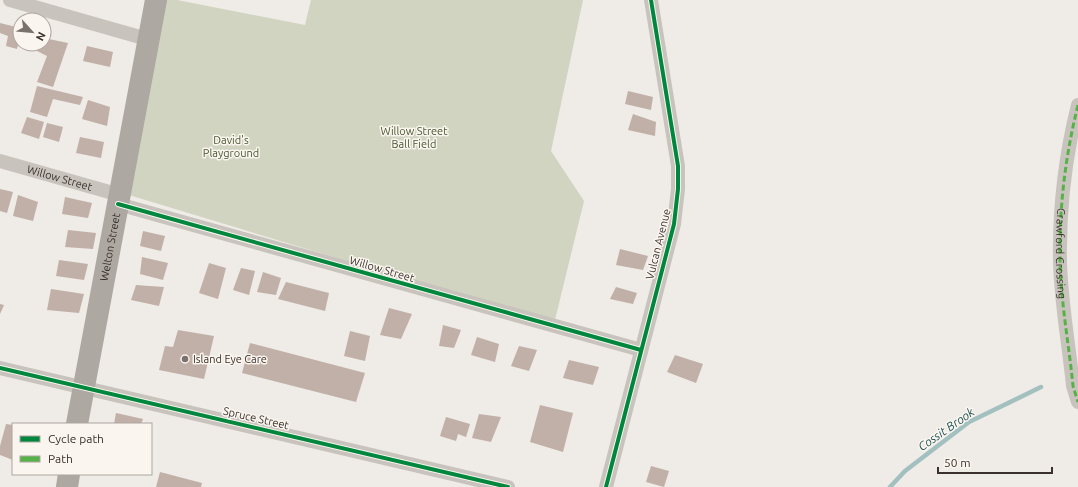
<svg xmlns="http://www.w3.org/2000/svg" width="1078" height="487" viewBox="0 0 1078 487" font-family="Ubuntu,sans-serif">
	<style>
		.green { fill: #d0d4c1 }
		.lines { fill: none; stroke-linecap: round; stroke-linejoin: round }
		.stream { stroke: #a3c0c0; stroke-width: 4.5 }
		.building { fill: #c1b0a8 }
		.minor { stroke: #c9c3be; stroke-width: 14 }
		.primary { stroke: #aea8a3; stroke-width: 22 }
		.quiet { stroke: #56b246; stroke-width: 3; stroke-dasharray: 6 3; stroke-linecap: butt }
		.cycleway-casing { stroke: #faf5ee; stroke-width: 6 }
		.cycleway { stroke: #00873e; stroke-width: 4 }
		.poi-dot { fill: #79716d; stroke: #faf5ee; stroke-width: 1.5 }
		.labels { text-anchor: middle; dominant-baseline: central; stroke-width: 3; stroke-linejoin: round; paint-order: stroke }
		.park-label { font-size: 11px; fill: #495731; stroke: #faf5ee }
		.street-label { font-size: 11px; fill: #3a302c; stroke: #faf5ee }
		.poi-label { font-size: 11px; fill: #3a302c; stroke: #faf5ee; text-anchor: start }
		.water-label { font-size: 12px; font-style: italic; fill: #23565a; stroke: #faf5ee }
	</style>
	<rect width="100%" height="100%" fill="#efebe6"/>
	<path class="green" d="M156 0H177L305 25 311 0H583L551 151 584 201 554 324 119 192Z"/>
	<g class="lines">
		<path class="stream" d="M890 487 905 471 969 422 1041 387"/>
	</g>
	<g class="building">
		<path d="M0 23 20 28V38L17 49 6 46 8 36 0 33Z"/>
		<path d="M44 38 68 43 53 87 37 82 47 56 37 51 39 44H44Z"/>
		<path d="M87 46 113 52 110 67 83 61Z"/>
		<path d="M37 86 83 97 80 105 53 99 47 117 30 112Z"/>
		<path d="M628 91 653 97 651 110 625 104Z"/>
		<path d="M88 100 110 107 107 126 82 119Z"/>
		<path d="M633 114 656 122 655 136 628 130Z"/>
		<path d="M27 117 44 122 39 139 21 133Z"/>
		<path d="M47 123 63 127 59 142 43 137Z"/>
		<path d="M80 137 104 142 101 158 76 153Z"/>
		<path d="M0 189 13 192 7 213 0 211Z"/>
		<path d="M18 195 38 202 33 221 13 216Z"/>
		<path d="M65 197 92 203 88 218 62 214Z"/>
		<path d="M68 230 96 233 93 249 65 247Z"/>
		<path d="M143 231 165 236 161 251 140 246Z"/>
		<path d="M620 249 648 256 643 270 616 265Z"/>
		<path d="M142 257 168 263 163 280 140 274Z"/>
		<path d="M59 260 88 264 84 280 56 276Z"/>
		<path d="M209 263 226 268 218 299 199 293Z"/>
		<path d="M241 268 255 271 249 295 233 290Z"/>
		<path d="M263 272 281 278 276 295 257 292Z"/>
		<path d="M286 282 329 293 325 311 278 299Z"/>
		<path d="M136 285 164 287 159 306 131 300Z"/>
		<path d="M616 287 637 293 633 304 610 299Z"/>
		<path d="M51 289 84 294 79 313 47 310Z"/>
		<path d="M0 304 4 305 0 314Z"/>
		<path d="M389 308 412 314 401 339 380 335Z"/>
		<path d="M443 325 461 330 454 348 439 346Z"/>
		<path d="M178 330 214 336 204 379 159 370 165 346 173 347Z"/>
		<path d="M350 331 370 336 365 361 344 356Z"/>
		<path d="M477 337 499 344 495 362 471 355Z"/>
		<path d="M250 343 365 373 356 402 242 373Z"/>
		<path d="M519 346 537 350 529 371 511 366Z"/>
		<path d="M675 355 703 364 696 383 667 372Z"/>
		<path d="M569 360 599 367 593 385 563 378Z"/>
		<path d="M540 405 573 413 563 452 530 442Z"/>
		<path d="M116 413 143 419 141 424H114Z"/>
		<path d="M479 414 501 417 491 442 472 438Z"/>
		<path d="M446 417 470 424 466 437 458 434 456 441 440 436Z"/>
		<path d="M6 424 13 425V460L0 455V446Z"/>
		<path d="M651 466 669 471 664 487 646 482Z"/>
		<path d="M160 472 202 483 201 487H156Z"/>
	</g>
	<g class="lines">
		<g class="minor">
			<path d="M10 0 147 39"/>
			<path id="s1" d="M1078 105C1065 157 1059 209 1060 262 1061 303 1069 345 1073 386L1078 402"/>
			<path id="s2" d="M0 161 120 195"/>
			<path d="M118 204 641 350"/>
			<path d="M0 368 508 487"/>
			<path d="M606 487 674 224 678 189V166L651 0"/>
		</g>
		<g class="primary">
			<path id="s3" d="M77 424 156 0"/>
			<path d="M67 487 69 474"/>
		</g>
		<path class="quiet" d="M1078 105C1065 157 1059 209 1060 262 1061 303 1069 345 1073 386L1078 402"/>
		<defs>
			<g id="cycleway">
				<path d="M118 204 641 350"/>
				<path d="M0 368 508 487"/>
				<path d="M606 487 674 224 678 189V166L651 0"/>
			</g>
		</defs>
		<use href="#cycleway" class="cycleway-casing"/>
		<use href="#cycleway" class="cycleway"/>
	</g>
	<circle class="poi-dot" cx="185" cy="359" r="4"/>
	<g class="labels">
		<g class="park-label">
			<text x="414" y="131">Willow Street<tspan x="414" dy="13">Ball Field</tspan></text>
			<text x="231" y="140">David's<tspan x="231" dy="13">Playground</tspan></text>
		</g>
		<g class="street-label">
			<text stroke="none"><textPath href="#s2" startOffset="62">Willow Street</textPath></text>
			<text transform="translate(658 244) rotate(-76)">Vulcan Avenue</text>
			<text stroke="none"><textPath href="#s3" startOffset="180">Welton Street</textPath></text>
			<text stroke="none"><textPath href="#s1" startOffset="150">Crawford Crossing</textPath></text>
			<text transform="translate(382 269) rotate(16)">Willow Street</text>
			<text transform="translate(256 418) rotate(13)">Spruce Street</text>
		</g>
		<g class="poi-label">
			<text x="193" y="359">Island Eye Care</text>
		</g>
		<g class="water-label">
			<text transform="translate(946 429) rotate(-35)">Cossit Brook</text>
		</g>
	</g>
	<rect x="12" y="423" width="140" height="52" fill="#faf5ee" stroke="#ada6a0"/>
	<rect x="20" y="436" width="20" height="6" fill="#00873e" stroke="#ada6a0"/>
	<text x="48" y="443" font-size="12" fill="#3a302c">Cycle path</text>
	<rect x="20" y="456" width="20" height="6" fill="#56b246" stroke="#ada6a0"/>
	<text x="48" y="463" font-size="12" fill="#3a302c">Path</text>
	<g transform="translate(32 32) rotate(117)"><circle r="19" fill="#faf5ee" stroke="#ada6a0"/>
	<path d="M0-3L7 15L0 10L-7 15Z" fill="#79716d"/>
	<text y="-6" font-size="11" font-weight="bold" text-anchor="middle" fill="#3a302c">N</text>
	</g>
	<path d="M938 467v6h114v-6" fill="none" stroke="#3a302c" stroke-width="2"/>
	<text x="944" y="467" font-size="12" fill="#3a302c" stroke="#faf5ee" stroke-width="3" paint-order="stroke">50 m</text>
</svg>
